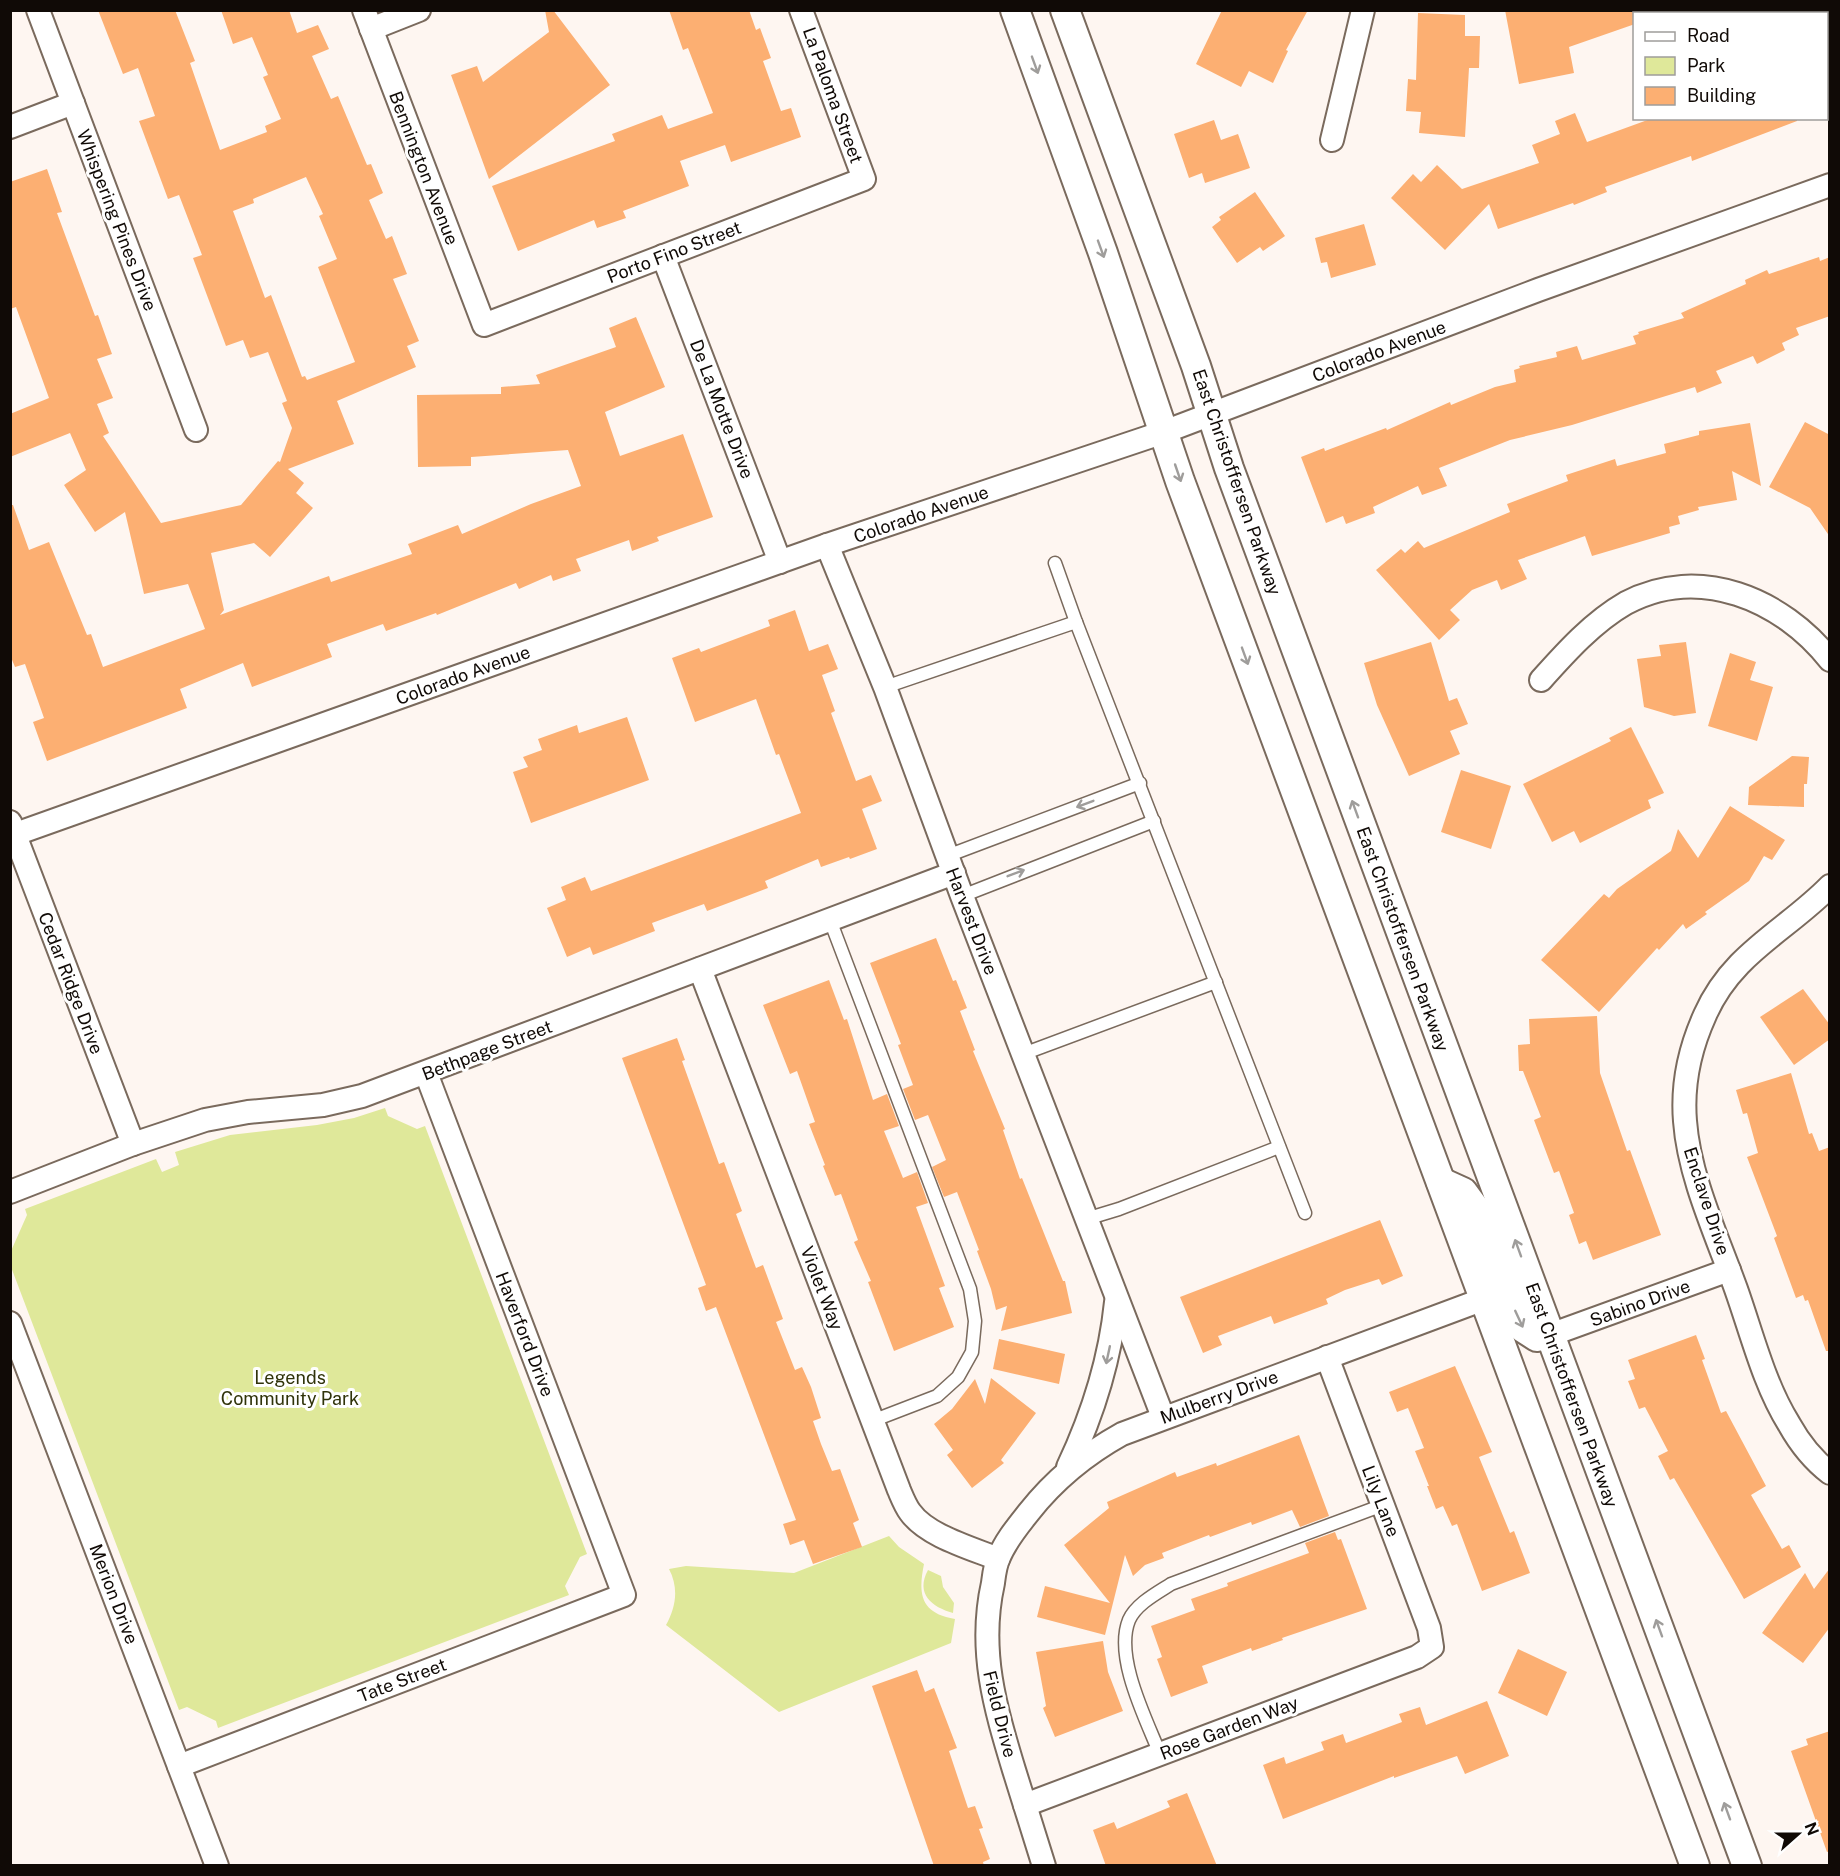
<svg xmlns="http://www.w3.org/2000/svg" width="1840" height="1876" viewBox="0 0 1840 1876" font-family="'Public Sans',sans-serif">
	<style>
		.green { fill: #dfe89a }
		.building { fill: #fcaf72; fill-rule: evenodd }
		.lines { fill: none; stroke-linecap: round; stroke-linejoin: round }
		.service-casing { stroke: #7a6a5d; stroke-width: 15 }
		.minor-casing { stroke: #7a6a5d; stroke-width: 26 }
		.tertiary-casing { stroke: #7a6a5d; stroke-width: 32 }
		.service { stroke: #fff; stroke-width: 12 }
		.minor { stroke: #fff; stroke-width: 22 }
		.tertiary { stroke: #fff; stroke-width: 28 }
		.oneway { stroke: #9f9d9b }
		.labels { text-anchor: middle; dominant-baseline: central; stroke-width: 6; stroke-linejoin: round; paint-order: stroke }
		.street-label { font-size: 18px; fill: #100a06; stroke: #fff }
		.park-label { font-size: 18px; fill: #30330a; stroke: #fff }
	</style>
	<rect width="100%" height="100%" fill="#fef6f1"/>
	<g class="green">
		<path d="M385 1108 388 1116 417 1129 425 1126 587 1554 580 1557 565 1586 569 1595 218 1728 216 1721 187 1707 179 1710 11 1267V1251L27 1215 25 1209 156 1159 162 1172 179 1165 175 1152 230 1135 317 1125 354 1118Z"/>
		<path d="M889 1536 899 1547 924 1564C918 1594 920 1613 955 1619L951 1643 779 1712 666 1625C676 1607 679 1588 669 1569L686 1566 794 1573Z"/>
		<path d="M928 1570 941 1576 943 1587 954 1603 953 1613C932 1607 915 1594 928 1570Z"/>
	</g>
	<g class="building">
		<path d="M98 10H175L195 61 190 63 220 150 267 132 265 126 281 119 263 77 268 75 252 37 233 44 221 10H289L297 33 318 25 329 49 312 56 331 99 338 96 367 165 371 164 383 193 369 200 386 239 392 236 407 274 393 279 419 341 407 346 416 367 337 401 354 444 288 469 304 483 296 493 313 508 270 557 254 543 211 553 224 610 220 615 329 576 331 582 412 554 408 544 458 525 462 534 531 504 581 486 568 450 471 457V466L418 467 417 395 501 394V387L540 384 536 375 616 347 609 328 636 317 665 387 605 412 620 456 683 434 713 517 657 537 659 541 632 551 629 540 576 559 581 571 553 581 551 575 519 589 516 583 437 615 436 613 386 631 383 624 327 644 332 657 252 687 243 663 180 689 187 708 47 761 33 722 44 718 25 664 15 667 10 655V505H13L29 550 49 542 87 635 91 634 103 667 205 629 188 584 144 594 125 512 95 532 64 485 86 470 70 433 10 457V414L49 398 16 307 10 309V182L47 169 62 212 57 213 95 316 98 315 112 354 97 359 113 398 97 404 109 433 103 436 161 523 241 505 278 461 280 462 292 428 282 403 287 401 268 352 250 358 243 340 226 346 193 258 202 255 179 195 168 199 139 121 155 116 138 68 123 74ZM306 177 323 214 319 216 337 259 318 267 355 362 307 380 305 376 302 377 271 295 265 298 233 211 254 203 253 199Z"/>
		<path d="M545 10H553L610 85 489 179 451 75 477 66 483 82 549 32Z"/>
		<path d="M669 10H749L756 30 760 28 771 58 763 61 781 111 791 108 801 137 731 162 725 145 680 161 689 186 623 211 626 218 597 228 594 220 518 251 492 186 615 141 612 134 662 115 668 129 713 113 688 48 683 50Z"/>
		<path d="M1222 10H1308L1286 50 1288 51 1273 83 1249 71 1241 87 1196 64Z"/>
		<path d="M1505 10H1665V14H1635V24L1569 47 1574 73 1519 84Z"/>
		<path d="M1418 13 1465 15V36H1480L1479 68H1469L1465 137 1419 133 1421 112 1406 111 1408 79 1416 80Z"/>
		<path d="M1575 113 1587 142 1653 118H1797V121L1692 161 1691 156 1605 187 1607 192 1574 205 1573 203 1498 229 1489 204 1445 250 1391 198 1413 174 1421 182 1437 165 1462 189 1539 163 1532 145 1560 134 1555 121Z"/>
		<path d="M1214 120 1221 140 1238 134 1250 168 1205 183 1202 173 1189 178 1174 134Z"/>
		<path d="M1255 192 1285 236 1263 251 1260 247 1237 263 1212 227 1221 220 1219 217Z"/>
		<path d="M1364 224 1376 265 1331 278 1327 262 1321 263 1315 238Z"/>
		<path d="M1819 257 1820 261 1830 257V316L1796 328 1799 335 1782 343 1785 350 1757 364 1753 356 1716 371 1722 383 1697 393 1695 387 1572 425 1510 440 1439 468 1447 486 1422 495 1418 486 1373 507 1375 513 1346 524 1343 516 1326 523 1301 457 1324 448 1325 451 1386 428 1387 430 1450 402 1451 405 1495 387 1516 382 1514 370 1520 368 1519 366 1557 357 1556 352 1577 346 1582 360 1636 344 1633 336 1639 334 1638 332 1684 318 1681 313 1746 284 1745 280 1767 270 1769 274Z"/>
		<path d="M1805 422 1830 435V537L1810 508 1769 487Z"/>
		<path d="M1750 423 1761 486 1732 471 1737 500 1698 507 1699 510 1678 516 1680 524 1669 527 1670 533 1592 556 1585 536 1518 560 1527 579 1501 590 1497 580 1472 590 1450 610 1460 620 1439 640 1376 570 1401 549 1405 553 1418 541 1424 548 1510 512 1507 504 1568 481 1566 475 1615 459 1617 466 1666 453 1664 444 1699 435V431Z"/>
		<path d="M795 610 809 651 828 644 838 669 822 675 835 711 831 713 856 781 871 775 882 801 862 809 877 849 850 859 849 857 821 867 818 859 765 881 768 888 747 896 707 911 704 904 652 923 655 931 593 955 590 947 567 957 547 908 566 900 561 887 585 877 591 891 801 813 779 754 776 755 756 699 695 722 672 658 699 648 701 652 770 626 768 620Z"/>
		<path d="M1431 642 1449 701 1457 698 1468 724 1450 731 1460 754 1409 776 1377 705 1364 663Z"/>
		<path d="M1686 642 1696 713 1674 716 1644 707 1637 659 1661 656 1659 645Z"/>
		<path d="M1730 653 1756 662 1750 680 1773 687 1757 741 1708 726Z"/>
		<path d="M627 717 649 780 531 823 513 772 528 767 523 757 542 750 538 739 577 725 579 733Z"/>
		<path d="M1631 727 1664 793 1648 800 1651 808 1580 843 1574 831 1552 842 1523 784 1611 741 1609 738Z"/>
		<path d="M1792 756 1809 757 1807 784H1804V807L1748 805 1749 787Z"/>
		<path d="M1461 770 1511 786 1491 849 1441 832Z"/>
		<path d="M1730 806 1785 840 1772 860 1764 856 1749 881 1705 912 1707 914 1686 929 1683 924 1659 950 1657 948 1599 1012 1541 960 1604 894 1609 898 1617 889 1671 851 1678 829 1698 858Z"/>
		<path d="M936 938 953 981 956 980 967 1008 960 1011 975 1050 973 1051 1005 1129 1003 1130 1020 1179 1022 1178 1063 1281H1065L1072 1313 1001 1331 1007 1306 996 1310 991 1289 977 1251 979 1250 957 1192 944 1197 932 1167 946 1160 928 1115 915 1120 903 1089 913 1085 898 1045 901 1044 870 963Z"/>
		<path d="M829 980 844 1020 847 1019 873 1100 887 1094 899 1126 884 1131 903 1178 917 1172 928 1203 916 1207 945 1286 939 1288 954 1327 894 1351 868 1282 871 1281 854 1242 858 1240 841 1194 835 1196 823 1166 825 1165 809 1124 815 1122 797 1071 790 1074 763 1005Z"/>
		<path d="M1803 989 1830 1025V1039L1794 1065 1760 1017Z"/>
		<path d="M1597 1016 1600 1073 1627 1151 1630 1150 1661 1235 1593 1260 1586 1241 1579 1244 1569 1215 1574 1213 1559 1171 1554 1173 1534 1120 1541 1117 1523 1071H1519L1518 1045 1530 1044 1529 1019Z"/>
		<path d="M677 1038 685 1060 682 1061 719 1164 724 1162 742 1211 736 1214 756 1268 763 1265 783 1319 776 1322 795 1370 802 1367 811 1387 821 1418 813 1421 821 1444 832 1471 840 1469 859 1520 853 1523 862 1547 813 1564 804 1540 790 1545 783 1524 796 1520 716 1307 706 1311 698 1288 706 1285 622 1058Z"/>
		<path d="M1791 1073 1809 1134 1812 1133 1819 1151 1830 1147V1351H1826L1808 1300 1805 1301 1803 1295 1796 1298 1774 1238 1777 1236 1747 1157 1758 1153 1747 1113 1743 1114 1736 1090Z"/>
		<path d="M1380 1220 1403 1276 1382 1285 1379 1279 1345 1290 1326 1299 1328 1304 1274 1324 1271 1316 1218 1336 1222 1345 1203 1353 1180 1297Z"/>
		<path d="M1696 1335 1705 1359 1702 1360 1721 1413 1726 1411 1766 1486 1751 1495 1782 1549 1789 1545 1801 1567 1744 1599 1674 1478 1670 1480 1658 1456 1668 1451 1645 1407 1639 1409 1628 1381 1635 1379 1628 1360Z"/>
		<path d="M999 1339 1065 1354 1059 1384 993 1369Z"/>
		<path d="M1455 1366 1492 1452 1479 1457 1510 1533 1514 1531 1530 1573 1482 1591 1457 1524 1452 1526 1443 1506 1436 1509 1427 1486H1429L1415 1451 1424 1448 1408 1408 1397 1412 1389 1392Z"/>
		<path d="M991 1378 1036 1413 1001 1460 1004 1463 972 1488 947 1455 953 1450 934 1424 952 1409 975 1379 985 1404Z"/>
		<path d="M1299 1435 1329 1516 1300 1527 1292 1510 1252 1525 1251 1522 1210 1537 1209 1535 1162 1553 1164 1558 1145 1565 1133 1576 1125 1555 1105 1635 1037 1617 1045 1586 1110 1603 1064 1545 1109 1508 1107 1502 1175 1472 1177 1477 1216 1463 1217 1466Z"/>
		<path d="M1335 1532 1338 1540 1341 1539 1367 1609 1282 1638 1283 1640 1252 1651 1251 1648 1202 1666 1208 1683 1171 1697 1157 1659 1162 1657 1151 1626 1195 1610 1191 1599 1228 1586 1227 1583 1309 1553 1305 1543Z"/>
		<path d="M1830 1568V1627L1803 1663 1762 1633 1805 1573 1814 1589Z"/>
		<path d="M1103 1641 1108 1672 1123 1711 1055 1737 1043 1708 1046 1706 1036 1652Z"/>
		<path d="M1518 1649 1567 1672 1547 1716 1498 1693Z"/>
		<path d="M917 1670 925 1692 934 1688 957 1748 949 1751 968 1808 975 1806 983 1828 979 1829 990 1859 983 1862 984 1866H934L872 1686Z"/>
		<path d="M1487 1701 1509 1756 1465 1774 1457 1756 1394 1778V1776L1283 1819 1263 1765 1284 1757 1286 1764 1324 1750 1321 1742 1343 1734 1346 1743 1402 1722 1399 1714 1420 1707 1426 1725Z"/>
		<path d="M1830 1731V1851L1827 1852 1791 1751 1808 1745 1806 1739Z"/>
		<path d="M1187 1793 1217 1866H1106L1093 1830 1114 1822 1117 1829 1170 1807 1167 1801Z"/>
	</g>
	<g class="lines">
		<defs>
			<g id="service">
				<path d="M1076 622 1305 1213"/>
				<path d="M885 687 1076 622 1055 563"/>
				<path d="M947 856 1140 783"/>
				<path d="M962 896 1154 821"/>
				<path d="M830 920 970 1289 975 1321 972 1352 958 1377 937 1396 872 1421"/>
				<path d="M1023 1054 1216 982"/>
				<path d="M1086 1219 1119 1209 1279 1147"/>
				<path d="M1160 1754C1146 1719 1114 1657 1129 1620 1136 1604 1157 1593 1171 1584L1383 1505"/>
			</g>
			<g id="minor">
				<path d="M38 10 196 430"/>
				<path d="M364 10 484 325 864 179 801 10"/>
				<path d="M371 29 419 10"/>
				<path d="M10 127 73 103"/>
				<path d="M1332 140 1363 10"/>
				<path d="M663 256 780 562"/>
				<path d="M827 545 885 687 962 896 1163 1417"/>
				<path d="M1541 680C1566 652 1593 622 1626 603 1699 564 1782 599 1830 660"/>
				<path d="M10 822 133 1144"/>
				<path d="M10 836 827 545 1164 432 1538 290 1830 185"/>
				<path d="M1830 886C1786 931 1732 953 1705 1015 1690 1048 1682 1084 1685 1121 1689 1177 1717 1236 1736 1289 1752 1334 1764 1384 1789 1424 1799 1442 1813 1460 1830 1473"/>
				<path d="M700 969 899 1490C902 1497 905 1505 910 1512 927 1536 971 1548 998 1559"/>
				<path d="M10 1192 133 1144 205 1120 248 1112 323 1105 362 1096 954 873"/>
				<path d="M10 1323 217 1866"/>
				<path d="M1550 1335 1729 1270"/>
				<path d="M1068 1467C1093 1414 1110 1361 1116 1302"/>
				<path d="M179 1766 624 1595 426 1073"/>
				<path d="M1025 1805 1417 1657 1432 1647 1429 1628 1327 1357"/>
				<path d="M1044 1866C1034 1834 1024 1802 1014 1770 995 1707 978 1650 993 1583 994 1575 995 1565 999 1557 1006 1540 1018 1526 1029 1512 1055 1479 1086 1454 1122 1434L1484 1299"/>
			</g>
			<g id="tertiary">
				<path d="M1015 10 1103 253 1180 481 1695 1866"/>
				<path d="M1065 10 1196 366 1229 468 1747 1866"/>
				<path d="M1441 1182 1463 1192 1474 1207 1523 1328 1537 1337 1550 1335"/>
			</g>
		</defs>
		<use href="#service" class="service-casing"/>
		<use href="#minor" class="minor-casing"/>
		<use href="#tertiary" class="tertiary-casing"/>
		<use href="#service" class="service"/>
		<use href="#minor" class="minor"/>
		<use href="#tertiary" class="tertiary"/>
	</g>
	<defs><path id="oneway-shaft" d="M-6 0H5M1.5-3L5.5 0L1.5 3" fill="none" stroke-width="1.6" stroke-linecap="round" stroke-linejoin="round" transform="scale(1.5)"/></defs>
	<g class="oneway">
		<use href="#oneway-shaft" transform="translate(1035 65) rotate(70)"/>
		<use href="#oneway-shaft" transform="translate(1101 249) rotate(70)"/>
		<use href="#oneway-shaft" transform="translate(1178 473) rotate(71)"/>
		<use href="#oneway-shaft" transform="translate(1245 656) rotate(70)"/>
		<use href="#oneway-shaft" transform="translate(1085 804) rotate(159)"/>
		<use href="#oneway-shaft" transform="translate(1355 809) rotate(-110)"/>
		<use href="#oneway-shaft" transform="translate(1016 873) rotate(-21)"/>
		<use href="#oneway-shaft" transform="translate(1518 1248) rotate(-110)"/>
		<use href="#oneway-shaft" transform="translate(1519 1319) rotate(65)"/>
		<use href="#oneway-shaft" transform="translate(1108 1355) rotate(102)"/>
		<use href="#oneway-shaft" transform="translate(1659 1628) rotate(-110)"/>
		<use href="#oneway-shaft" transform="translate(1727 1811) rotate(-110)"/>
	</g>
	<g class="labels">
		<g class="street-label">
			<text transform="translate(833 95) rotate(70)">La Paloma Street</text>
			<text transform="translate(424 168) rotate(69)">Bennington Avenue</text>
			<text transform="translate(117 220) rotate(69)">Whispering Pines Drive</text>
			<text transform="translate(674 252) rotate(-21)">Porto Fino Street</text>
			<text transform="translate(1379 351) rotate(-21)">Colorado Avenue</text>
			<text transform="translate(722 409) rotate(69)">De La Motte Drive</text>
			<text transform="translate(1237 482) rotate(71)">East Christoffersen Parkway</text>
			<text transform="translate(921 514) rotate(-19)">Colorado Avenue</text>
			<text transform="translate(463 675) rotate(-20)">Colorado Avenue</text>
			<text transform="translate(972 921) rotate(69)">Harvest Drive</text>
			<text transform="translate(1403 939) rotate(70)">East Christoffersen Parkway</text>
			<text transform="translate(71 983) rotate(69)">Cedar Ridge Drive</text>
			<text transform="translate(487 1050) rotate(-21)">Bethpage Street</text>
			<text transform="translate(1707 1201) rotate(72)">Enclave Drive</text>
			<text transform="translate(822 1288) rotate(69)">Violet Way</text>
			<text transform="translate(1640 1303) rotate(-20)">Sabino Drive</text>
			<text transform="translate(525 1334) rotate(69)">Haverford Drive</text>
			<text transform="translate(1572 1395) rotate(70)">East Christoffersen Parkway</text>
			<text transform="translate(1219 1397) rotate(-20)">Mulberry Drive</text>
			<text transform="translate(1381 1501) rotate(69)">Lily Lane</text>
			<text transform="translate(114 1594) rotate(69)">Merion Drive</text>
			<text transform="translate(402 1680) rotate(-21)">Tate Street</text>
			<text transform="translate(1000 1714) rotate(76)">Field Drive</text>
			<text transform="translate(1229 1728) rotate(-21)">Rose Garden Way</text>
		</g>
		<g class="park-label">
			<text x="290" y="1377">Legends<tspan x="290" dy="21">Community Park</tspan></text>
		</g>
	</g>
	<rect width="1840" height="1876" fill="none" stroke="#100a06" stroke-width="24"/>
	<rect x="1633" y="12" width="195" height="108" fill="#ffffff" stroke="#9f9d9b" stroke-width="1.5"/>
	<rect x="1645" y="32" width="30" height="9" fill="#ffffff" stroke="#9f9d9b" stroke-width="1.5"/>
	<text x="1687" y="42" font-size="18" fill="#100a06">Road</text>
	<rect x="1645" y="57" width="30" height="18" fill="#dfe89a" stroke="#9f9d9b" stroke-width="1.5"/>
	<text x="1687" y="72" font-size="18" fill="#100a06">Park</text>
	<rect x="1645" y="87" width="30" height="18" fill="#fcaf72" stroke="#9f9d9b" stroke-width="1.5"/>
	<text x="1687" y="102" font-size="18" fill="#100a06">Building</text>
	<g transform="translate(1798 1834) rotate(69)" stroke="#ffffff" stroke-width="4.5" paint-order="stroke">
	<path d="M0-4.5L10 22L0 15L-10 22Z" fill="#100a06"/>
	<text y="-9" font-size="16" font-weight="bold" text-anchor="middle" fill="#100a06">N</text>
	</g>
</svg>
